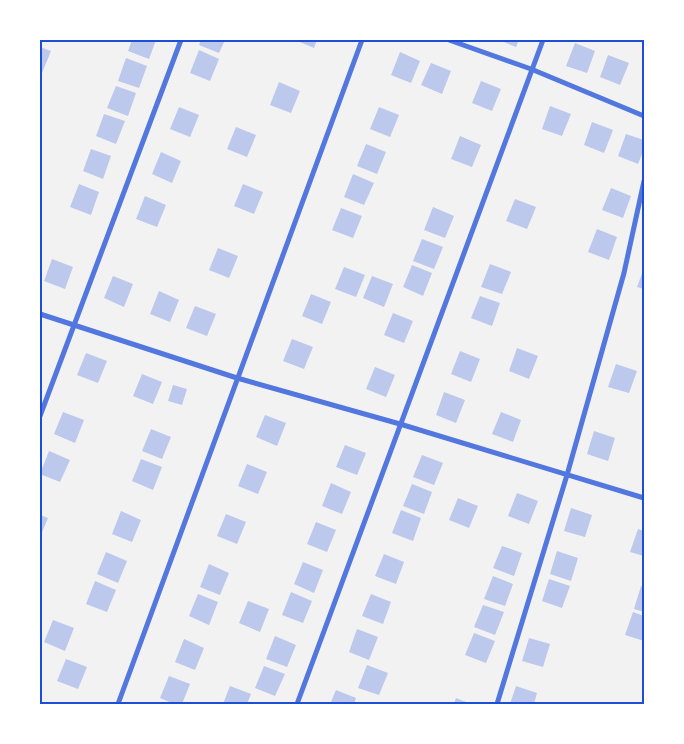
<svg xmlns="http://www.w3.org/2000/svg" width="684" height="744" viewBox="0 0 684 744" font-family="Overpass,sans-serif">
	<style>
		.building { fill: #bdc9ec }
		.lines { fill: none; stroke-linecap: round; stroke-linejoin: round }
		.minor { stroke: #5277de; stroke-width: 5 }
		.neatline { fill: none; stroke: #1d4ed8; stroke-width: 2 }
	</style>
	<rect width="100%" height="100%" fill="#f2f2f2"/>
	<g class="building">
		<path d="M132 40H156L149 59 128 51Z"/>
		<path d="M201 40H225L219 53 199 45Z"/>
		<path d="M295 40H317L314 48Z"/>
		<path d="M499 40H519L516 47Z"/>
		<path d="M575 43 595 51 587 73 566 66Z"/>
		<path d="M40 47 51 51 42 73H40Z"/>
		<path d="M199 50 219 59 210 81 190 73Z"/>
		<path d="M400 52 420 61 411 83 391 75Z"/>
		<path d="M608 55 629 63 620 85 600 77Z"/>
		<path d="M126 58 147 66 139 88 118 81Z"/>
		<path d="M431 63 451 71 442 94 421 85Z"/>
		<path d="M481 81 501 89 492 111 472 103Z"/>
		<path d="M279 82 300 91 291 113 270 105Z"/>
		<path d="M116 86 136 93 128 116 107 108Z"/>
		<path d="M550 106 571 114 562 136 542 129Z"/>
		<path d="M179 107 199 115 190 137 170 129Z"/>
		<path d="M379 107 399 115 390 137 370 129Z"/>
		<path d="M104 114 125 121 116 144 96 136Z"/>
		<path d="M592 122 613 130 604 153 584 145Z"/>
		<path d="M236 127 256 135 247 157 227 149Z"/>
		<path d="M626 134 644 140V149L638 164 618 156Z"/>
		<path d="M460 136 481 145 472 167 451 159Z"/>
		<path d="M366 144 386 152 377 174 357 166Z"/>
		<path d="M91 149 111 156 103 179 83 171Z"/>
		<path d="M161 152 181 161 172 183 152 174Z"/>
		<path d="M353 174 374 183 364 205 344 197Z"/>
		<path d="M79 184 99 192 91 215 70 207Z"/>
		<path d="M243 184 263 192 254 214 234 206Z"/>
		<path d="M611 188 631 196 623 218 602 210Z"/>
		<path d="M145 196 166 205 157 227 136 219Z"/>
		<path d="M515 199 536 207 527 229 506 221Z"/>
		<path d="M433 207 454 216 445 238 424 230Z"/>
		<path d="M341 208 362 216 353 238 332 230Z"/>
		<path d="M597 229 617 237 609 260 588 252Z"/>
		<path d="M422 239 443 247 434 269 413 261Z"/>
		<path d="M218 248 238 256 229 278 209 270Z"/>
		<path d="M52 259 73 267 65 289 44 281Z"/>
		<path d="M490 264 511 272 502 294 481 287Z"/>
		<path d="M412 265 432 273 423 296 403 287Z"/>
		<path d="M344 267 365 275 356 297 335 289Z"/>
		<path d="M644 268V289L637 287Z"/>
		<path d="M113 276 133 284 124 307 104 298Z"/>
		<path d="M372 276 393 284 384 307 363 298Z"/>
		<path d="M159 291 179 300 170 322 150 314Z"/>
		<path d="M311 294 331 302 322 324 302 316Z"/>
		<path d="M480 296 500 303 492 326 471 318Z"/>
		<path d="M195 306 216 314 207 336 186 328Z"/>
		<path d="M393 313 413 321 404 343 384 335Z"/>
		<path d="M292 339 313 347 304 369 283 361Z"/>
		<path d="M517 348 538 356 529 379 509 371Z"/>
		<path d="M460 351 480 359 471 382 451 374Z"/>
		<path d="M86 353 107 361 98 383 77 375Z"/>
		<path d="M616 364 637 371 629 393 608 387Z"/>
		<path d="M375 367 395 375 386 397 366 389Z"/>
		<path d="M142 374 162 382 153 404 133 396Z"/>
		<path d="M173 385 187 389 182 405 168 401Z"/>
		<path d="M444 392 465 400 456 423 436 415Z"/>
		<path d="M63 412 84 420 75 443 54 434Z"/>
		<path d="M501 412 521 420 513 442 492 434Z"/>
		<path d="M265 415 286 423 277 446 256 437Z"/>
		<path d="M151 429 171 437 162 459 142 451Z"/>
		<path d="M594 431 615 438 608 461 587 454Z"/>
		<path d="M345 445 366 453 357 475 336 467Z"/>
		<path d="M49 451 70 460 60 482 40 474Z"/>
		<path d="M422 455 443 463 434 485 413 477Z"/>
		<path d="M141 459 162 467 153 490 132 481Z"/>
		<path d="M247 464 267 472 258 494 238 486Z"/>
		<path d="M331 483 351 492 342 514 322 506Z"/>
		<path d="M412 484 432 492 424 514 403 506Z"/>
		<path d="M517 493 538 501 529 524 508 516Z"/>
		<path d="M458 498 478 506 469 528 449 520Z"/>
		<path d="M571 508 592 515 585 537 564 531Z"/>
		<path d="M401 510 421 518 413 541 392 533Z"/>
		<path d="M121 511 141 520 132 542 112 534Z"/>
		<path d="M226 514 246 522 237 544 217 536Z"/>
		<path d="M40 515 48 518 40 537Z"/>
		<path d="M316 522 336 530 327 552 307 544Z"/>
		<path d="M638 529 644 531V556L630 552Z"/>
		<path d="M502 546 522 553 514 576 493 568Z"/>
		<path d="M557 551 578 558 571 581 550 574Z"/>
		<path d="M106 552 127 561 118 583 97 574Z"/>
		<path d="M384 554 404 562 396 584 375 576Z"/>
		<path d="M303 562 323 570 314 593 294 584Z"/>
		<path d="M209 564 229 573 220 595 200 587Z"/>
		<path d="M493 576 513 584 505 606 484 599Z"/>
		<path d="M549 579 570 586 562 608 542 601Z"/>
		<path d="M95 581 116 590 107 612 86 604Z"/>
		<path d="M641 586 644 587V612L634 609Z"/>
		<path d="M291 592 312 601 303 623 282 615Z"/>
		<path d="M198 594 218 602 209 625 189 616Z"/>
		<path d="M371 594 391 602 383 624 362 616Z"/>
		<path d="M248 601 269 609 260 632 239 623Z"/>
		<path d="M483 605 504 612 495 635 474 627Z"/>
		<path d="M633 612 644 616V641L625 635Z"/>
		<path d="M53 620 74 628 65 651 44 642Z"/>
		<path d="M357 629 378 637 369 660 349 652Z"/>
		<path d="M474 633 495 641 486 663 465 655Z"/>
		<path d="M275 636 296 645 287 667 266 659Z"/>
		<path d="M529 638 550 644 543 667 522 661Z"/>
		<path d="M184 639 204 648 195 670 175 662Z"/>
		<path d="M66 659 87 667 78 689 57 681Z"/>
		<path d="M367 665 388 673 379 695 358 688Z"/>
		<path d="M264 666 285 674 275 696 255 688Z"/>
		<path d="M169 676 190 684 182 704H174L160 698Z"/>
		<path d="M230 686 251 694 247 704H223Z"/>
		<path d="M516 686 537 693 534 704H510Z"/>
		<path d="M336 690 356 698 354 704H330Z"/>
		<path d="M456 698 471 704H454Z"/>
	</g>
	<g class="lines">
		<g class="minor">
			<path d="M449 40 531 69 644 116"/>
			<path d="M40 314 237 378 400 424 644 498"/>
			<path d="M40 416 181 40"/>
			<path d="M118 704 362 40"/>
			<path d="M297 704 543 40"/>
			<path d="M497 704 567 475 624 273 644 181"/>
		</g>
	</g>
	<rect width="684" height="744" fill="none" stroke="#ffffff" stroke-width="82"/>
	<rect x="41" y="41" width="602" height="662" class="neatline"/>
</svg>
